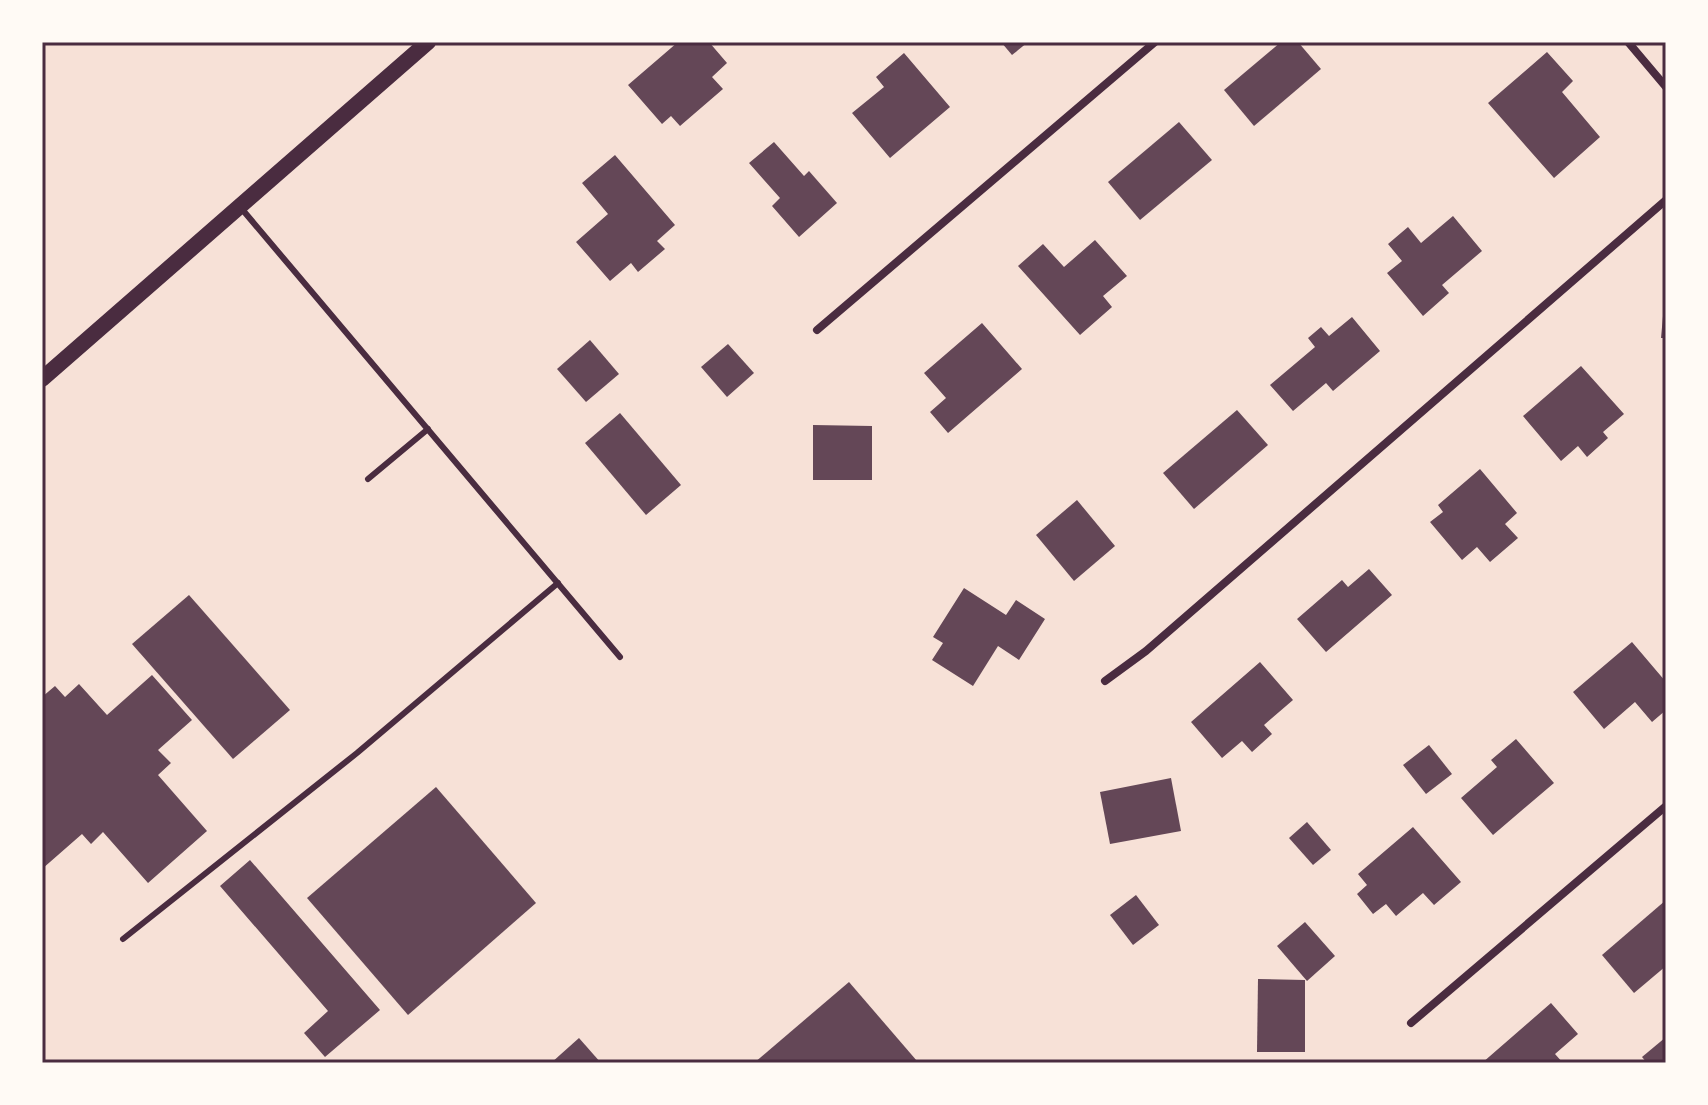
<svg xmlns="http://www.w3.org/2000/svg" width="1708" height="1105" viewBox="0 0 1708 1105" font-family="'Fira Sans',sans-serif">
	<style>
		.building { fill: #644757 }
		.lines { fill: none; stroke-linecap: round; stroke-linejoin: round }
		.service { stroke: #4a2c40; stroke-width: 6 }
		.minor { stroke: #4a2c40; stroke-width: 8 }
		.secondary { stroke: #4a2c40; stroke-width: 16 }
		.neatline { fill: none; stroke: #4a2c40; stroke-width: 3 }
	</style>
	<rect width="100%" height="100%" fill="#f7e1d7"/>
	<g class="building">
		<path d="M678 42H709L727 63 712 77 723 89 680 126 671 116 662 124 628 85Z"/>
		<path d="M1001 42H1028L1012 55Z"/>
		<path d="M1281 42H1298L1321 69 1254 126 1224 90Z"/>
		<path d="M1547 52 1573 81 1562 92 1600 137 1554 178 1488 103Z"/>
		<path d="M904 53 950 107 890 158 852 113 884 87 876 77Z"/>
		<path d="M1179 122 1212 160 1140 220 1108 182Z"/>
		<path d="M774 142 804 176 809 171 837 203 799 237 772 206 780 198 749 163Z"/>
		<path d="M615 155 675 225 657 241 665 249 638 272 631 263 610 281 576 242 608 214 582 183Z"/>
		<path d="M1453 216 1482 251 1442 285 1449 293 1423 316 1387 273 1402 261 1388 244 1408 227 1421 243Z"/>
		<path d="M1095 240 1127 276 1103 296 1112 307 1080 335 1018 266 1043 244 1064 267Z"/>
		<path d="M1664 305H1666V338H1661Z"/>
		<path d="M1352 317 1380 351 1333 391 1326 383 1293 411 1270 385 1315 347 1308 338 1321 327 1329 336Z"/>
		<path d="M982 323 1022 369 948 433 930 412 946 398 924 373Z"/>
		<path d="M590 340 619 374 586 402 557 369Z"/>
		<path d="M728 344 754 373 727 397 701 367Z"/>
		<path d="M1581 366 1624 414 1603 432 1608 438 1587 457 1578 446 1561 461 1523 416Z"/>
		<path d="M1237 410 1268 445 1194 509 1163 473Z"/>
		<path d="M620 413 681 485 646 515 585 443Z"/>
		<path d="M813 425 872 426V480H813Z"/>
		<path d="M1480 469 1517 513 1505 524 1518 538 1490 562 1477 547 1462 560 1430 522 1443 512 1438 505Z"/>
		<path d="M1077 500 1115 546 1074 581 1036 535Z"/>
		<path d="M1369 569 1392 595 1326 652 1297 619 1342 580 1348 587Z"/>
		<path d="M964 588 1006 615 1016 600 1045 619 1019 660 998 646 973 686 932 660 943 643 933 637Z"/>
		<path d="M189 595 290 710 233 759 132 644Z"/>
		<path d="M1632 642 1666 682V710L1652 722 1635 702 1604 729 1573 692Z"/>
		<path d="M1260 662 1293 700 1264 725 1272 734 1252 752 1242 741 1222 758 1191 722Z"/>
		<path d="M152 675 192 720 158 750 171 763 158 775 207 831 148 883 103 832 91 844 82 834 42 869V697L55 686 65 697 79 684 107 715Z"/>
		<path d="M1516 739 1554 783 1493 835 1461 798 1497 767 1491 760Z"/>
		<path d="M1429 745 1452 774 1426 794 1403 765Z"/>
		<path d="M1171 778 1181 831 1110 844 1100 792Z"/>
		<path d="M436 787 536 903 408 1015 307 898Z"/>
		<path d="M1307 822 1331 850 1313 865 1289 838Z"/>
		<path d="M1413 827 1461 882 1434 905 1423 893 1396 916 1386 904 1373 914 1357 894 1367 885 1358 874Z"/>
		<path d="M250 860 380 1010 325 1057 304 1033 328 1011 220 886Z"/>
		<path d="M1136 895 1159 925 1133 945 1110 915Z"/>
		<path d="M1666 900V966L1634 993 1602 955Z"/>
		<path d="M1305 922 1335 956 1307 981 1277 946Z"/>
		<path d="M1258 979 1305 980V1052H1257Z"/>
		<path d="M849 982 917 1061 754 1063Z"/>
		<path d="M1551 1003 1578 1034 1555 1054 1563 1063H1482Z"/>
		<path d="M1666 1037V1063H1647L1642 1057Z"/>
		<path d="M579 1038 601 1063H551Z"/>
	</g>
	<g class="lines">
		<g class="service">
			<path d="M241 208 620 657"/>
			<path d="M368 479 428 429"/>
			<path d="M123 939 357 753 558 583"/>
		</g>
		<g class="minor">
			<path d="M1628 42 1666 87"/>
			<path d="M817 330 1155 42"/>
			<path d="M1105 681 1146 651 1666 200"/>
			<path d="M1411 1023 1666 806"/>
		</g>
		<path class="secondary" d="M42 379 428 42"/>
	</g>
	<rect width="1708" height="1105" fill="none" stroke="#fffaf5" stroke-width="88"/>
	<rect x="44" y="44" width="1620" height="1017" class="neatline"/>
</svg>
